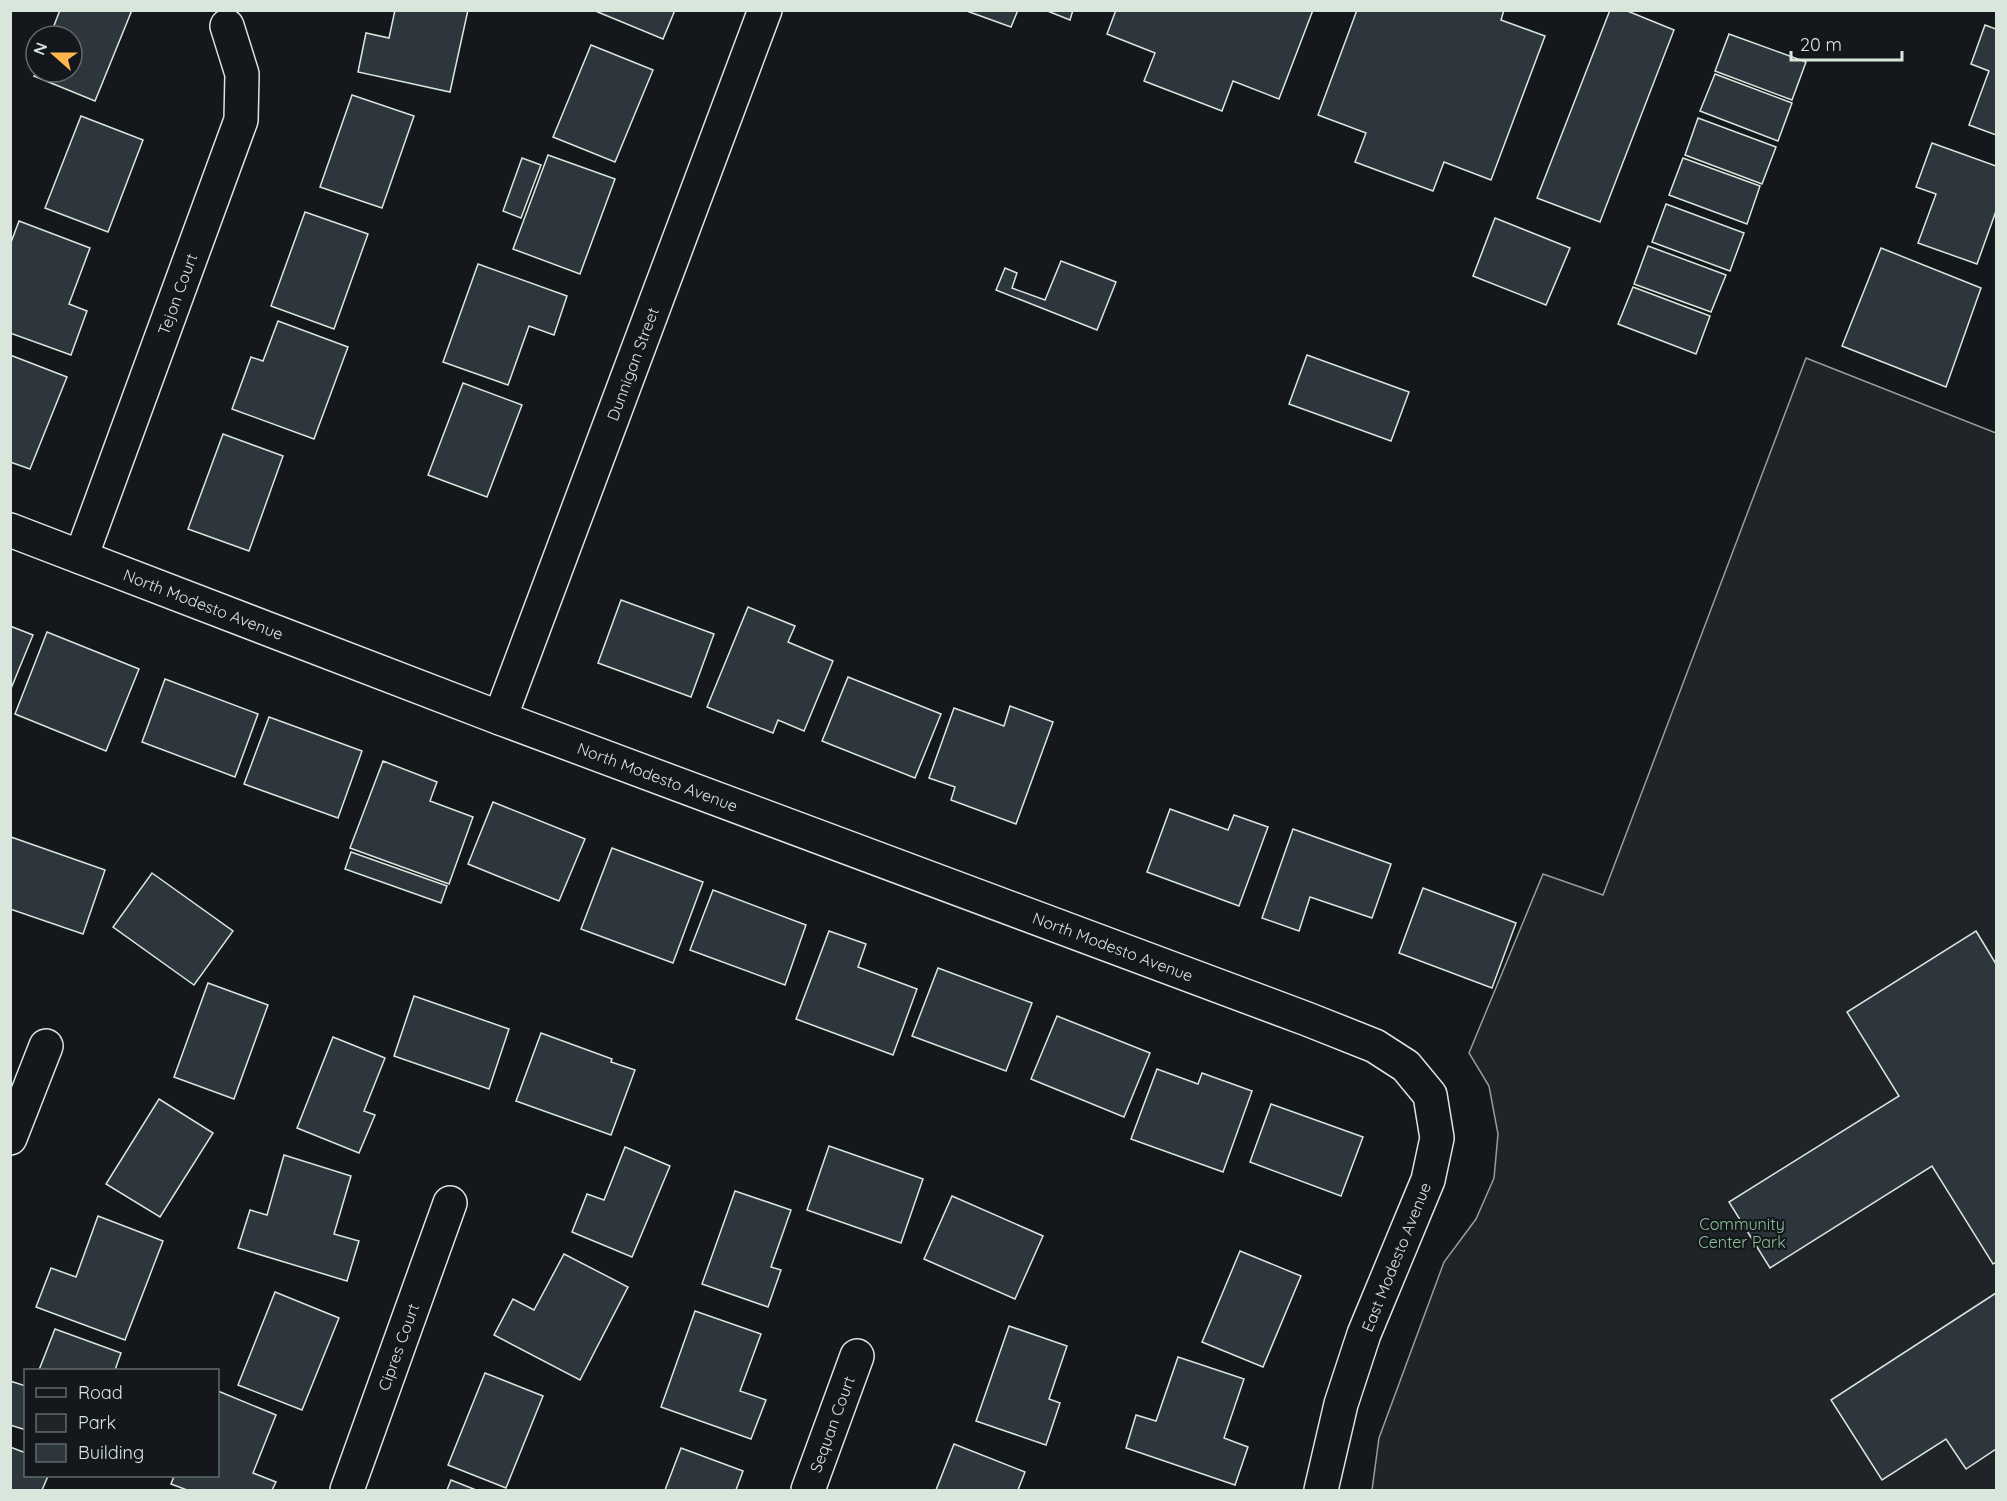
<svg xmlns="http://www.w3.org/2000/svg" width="2007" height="1501" viewBox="0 0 2007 1501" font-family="Quicksand,sans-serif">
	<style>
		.green { fill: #202428; stroke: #939e99; stroke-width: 1.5 }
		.building { fill: #2c363c; stroke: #d8e6dc; stroke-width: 1.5 }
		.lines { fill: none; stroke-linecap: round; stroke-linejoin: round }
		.minor-casing { stroke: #d8e6dc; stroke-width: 36 }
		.minor { stroke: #14181c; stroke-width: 33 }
		.labels { text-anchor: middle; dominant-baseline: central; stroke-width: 4.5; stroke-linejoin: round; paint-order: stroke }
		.street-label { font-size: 16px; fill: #d8e6dc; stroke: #14181c }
		.park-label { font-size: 16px; fill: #8ac095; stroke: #14181c }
	</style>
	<rect width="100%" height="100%" fill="#14181c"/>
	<path class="green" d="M1806 358 1996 433V1490H1372L1379 1438 1444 1262 1476 1219 1494 1178 1498 1134 1489 1086 1469 1053 1543 874 1603 895Z"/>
	<g class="building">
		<path d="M60 10H132L95 101 34 76 36 72H72V36H50Z"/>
		<path d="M395 10H468L450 92 358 72 366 33 389 38Z"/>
		<path d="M593 10H675L663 39Z"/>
		<path d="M964 10H1018L1011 27Z"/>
		<path d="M1045 10H1073L1070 20Z"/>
		<path d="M1116 10H1313L1279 99 1233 81 1222 111 1144 81 1155 53 1107 34Z"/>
		<path d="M1357 10H1504L1501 20 1545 36 1491 180 1444 162 1433 191 1355 162 1366 133 1318 115Z"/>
		<path d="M1610 10H1625L1674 30 1600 222 1537 198Z"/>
		<path d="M1985 25 1996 29V135L1969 125 1989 71 1971 64Z"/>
		<path d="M1729 34 1806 62 1792 100 1715 71Z"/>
		<path d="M591 45 653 70 615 162 553 137Z"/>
		<path d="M1715 74 1792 103 1778 141 1700 111Z"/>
		<path d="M352 95 414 116 382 208 320 187Z"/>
		<path d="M81 116 143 140 108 232 45 208Z"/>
		<path d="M1698 118 1776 147 1762 184 1685 155Z"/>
		<path d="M1932 143 1996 166V211L1977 264 1918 243 1936 194 1916 187Z"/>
		<path d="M548 155 615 179 580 274 513 249Z"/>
		<path d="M522 158 541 165 521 218 503 211Z"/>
		<path d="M1683 158 1760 186 1747 224 1669 195Z"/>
		<path d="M1666 204 1744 233 1730 271 1652 242Z"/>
		<path d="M305 212 368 234 334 329 271 306Z"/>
		<path d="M1495 218 1570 248 1546 305 1473 276Z"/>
		<path d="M19 221 90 248 69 304 87 311 71 355 10 333V245Z"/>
		<path d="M1648 246 1726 275 1711 312 1634 284Z"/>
		<path d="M1881 248 1981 288 1946 387 1842 346Z"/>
		<path d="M1061 261 1116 282 1097 330 996 290 1005 268 1017 273 1012 288 1045 300Z"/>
		<path d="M478 264 567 296 554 335 529 326 508 385 443 362Z"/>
		<path d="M1633 287 1710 316 1696 354 1618 324Z"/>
		<path d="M278 321 348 347 314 439 232 409 251 357 263 361Z"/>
		<path d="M10 355 67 377 30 469 10 462Z"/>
		<path d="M1307 355 1409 392 1391 441 1289 404Z"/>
		<path d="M463 383 522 405 487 497 428 475Z"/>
		<path d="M223 434 283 456 249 551 188 529Z"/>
		<path d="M621 600 714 634 691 697 598 663Z"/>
		<path d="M748 607 795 626 788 642 833 661 804 731 778 720 773 733 707 707Z"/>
		<path d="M10 626 33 635 10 691Z"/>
		<path d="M47 632 139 669 106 751 15 714Z"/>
		<path d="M848 677 941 714 915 778 822 741Z"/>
		<path d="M165 679 258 714 235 777 142 742Z"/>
		<path d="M1010 706 1053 722 1016 824 951 800 955 787 929 778 954 708 1004 726Z"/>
		<path d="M269 717 362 751 338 818 244 784Z"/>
		<path d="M383 761 437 782 430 801 473 817 449 884 350 848Z"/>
		<path d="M493 802 585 839 559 901 468 864Z"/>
		<path d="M1170 809 1228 830 1234 815 1268 827 1239 906 1147 872Z"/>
		<path d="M1293 829 1391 864 1372 918 1310 897 1299 931 1262 918Z"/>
		<path d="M11 837 105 870 83 934 10 909Z"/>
		<path d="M612 848 703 882 673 963 581 929Z"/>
		<path d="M351 852 447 886 441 903 345 869Z"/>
		<path d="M152 873 233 931 194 985 113 927Z"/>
		<path d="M1423 888 1516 923 1492 988 1399 953Z"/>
		<path d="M713 890 806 925 785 985 690 950Z"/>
		<path d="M829 931 866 944 858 967 917 989 893 1055 796 1019Z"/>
		<path d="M1976 931 1996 964V1262L1993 1264 1932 1166 1770 1268 1729 1202 1899 1096 1847 1012Z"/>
		<path d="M938 968 1032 1003 1006 1071 912 1036Z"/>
		<path d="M208 983 268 1005 234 1099 174 1077Z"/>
		<path d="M414 996 509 1029 489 1089 394 1056Z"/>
		<path d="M1057 1016 1150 1053 1124 1117 1031 1079Z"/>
		<path d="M541 1033 612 1059 611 1062 635 1070 611 1135 516 1101Z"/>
		<path d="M333 1037 385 1058 364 1111 375 1115 359 1153 297 1128Z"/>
		<path d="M1157 1069 1198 1084 1202 1073 1252 1091 1223 1172 1131 1139Z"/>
		<path d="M159 1099 213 1133 160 1217 106 1184Z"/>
		<path d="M1271 1104 1363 1137 1341 1196 1250 1162Z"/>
		<path d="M829 1146 923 1179 901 1243 807 1210Z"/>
		<path d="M625 1147 670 1166 632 1257 572 1232 587 1194 604 1200Z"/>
		<path d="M284 1155 351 1176 334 1234 359 1241 347 1281 238 1248 250 1210 267 1215Z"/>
		<path d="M735 1191 791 1210 771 1267 781 1270 768 1307 702 1284Z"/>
		<path d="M952 1196 1043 1236 1015 1299 924 1259Z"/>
		<path d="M98 1216 163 1241 125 1340 36 1307 51 1268 76 1277Z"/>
		<path d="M1240 1251 1301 1276 1263 1367 1202 1342Z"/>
		<path d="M564 1254 628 1287 580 1380 494 1335 513 1299 534 1310Z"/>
		<path d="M275 1292 339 1318 302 1410 238 1385Z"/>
		<path d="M1996 1293V1449L1966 1469 1946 1439 1882 1480 1831 1400Z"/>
		<path d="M695 1311 761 1334 740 1391 766 1400 751 1439 661 1407Z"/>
		<path d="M1009 1326 1067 1346 1049 1399 1060 1403 1046 1445 976 1421Z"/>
		<path d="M55 1329 121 1353 115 1370H39Z"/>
		<path d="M1178 1357 1244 1379 1224 1438 1248 1447 1235 1485 1126 1448 1136 1415 1156 1421Z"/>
		<path d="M485 1373 543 1396 506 1488 448 1465Z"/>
		<path d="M10 1381 26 1386V1430L10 1425Z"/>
		<path d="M218 1391 276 1415 253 1473 276 1482 272 1490H187L171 1484 174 1476H218Z"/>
		<path d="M954 1444 1025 1472 1018 1490H936Z"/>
		<path d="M10 1447 26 1453V1476H48L42 1490H10Z"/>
		<path d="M681 1448 743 1471 736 1490H665Z"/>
		<path d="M451 1480 476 1490H447Z"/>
	</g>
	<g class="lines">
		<defs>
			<g id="minor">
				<path id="s1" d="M10 530 500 718 1307 1019 1375 1046 1406 1066 1430 1095 1437 1138 1428 1180 1364 1334 1341 1404 1321 1490"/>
				<path id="s2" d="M81 557 241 120 242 74 227 26"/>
				<path id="s3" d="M500 718 765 10"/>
				<path d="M10 1138 46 1046"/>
				<path id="s4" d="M347 1490 450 1203"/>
				<path id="s5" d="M808 1490 857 1356"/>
			</g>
		</defs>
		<use href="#minor" class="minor-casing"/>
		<use href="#minor" class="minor"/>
	</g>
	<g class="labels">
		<g class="street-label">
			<text stroke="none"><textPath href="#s2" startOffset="280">Tejon Court</textPath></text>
			<text stroke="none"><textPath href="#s3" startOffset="378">Dunnigan Street</textPath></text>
			<text stroke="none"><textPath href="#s1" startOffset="207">North Modesto Avenue</textPath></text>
			<text stroke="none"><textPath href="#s1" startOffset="693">North Modesto Avenue</textPath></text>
			<text stroke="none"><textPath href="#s1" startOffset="1179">North Modesto Avenue</textPath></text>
			<text transform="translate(1396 1257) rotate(-68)">East Modesto Avenue</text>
			<text stroke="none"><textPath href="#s4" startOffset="152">Cipres Court</textPath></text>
			<text stroke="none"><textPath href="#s5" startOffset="70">Sequan Court</textPath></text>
		</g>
		<g class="park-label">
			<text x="1742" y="1224">Community<tspan x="1742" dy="18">Center Park</tspan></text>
		</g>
	</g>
	<rect width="2007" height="1501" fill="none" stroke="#d8e6dc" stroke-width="24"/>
	<rect x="24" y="1369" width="195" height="108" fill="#14181c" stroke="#626a69" stroke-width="1.5"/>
	<rect x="36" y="1388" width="30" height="9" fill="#14181c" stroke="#626a69" stroke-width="1.5"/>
	<text x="78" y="1399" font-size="18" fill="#d8e6dc">Road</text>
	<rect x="36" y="1414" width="30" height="18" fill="#202428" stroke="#626a69" stroke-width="1.5"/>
	<text x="78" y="1429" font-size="18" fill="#d8e6dc">Park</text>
	<rect x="36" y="1444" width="30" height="18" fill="#2c363c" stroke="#626a69" stroke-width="1.5"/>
	<text x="78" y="1459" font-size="18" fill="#d8e6dc">Building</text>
	<g transform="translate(54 54) rotate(291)"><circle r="28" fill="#14181c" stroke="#626a69" stroke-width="1.5"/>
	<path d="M0-4.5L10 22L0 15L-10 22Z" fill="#ffb74d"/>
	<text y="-9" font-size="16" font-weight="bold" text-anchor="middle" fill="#d8e6dc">N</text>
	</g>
	<path d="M1791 51v9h111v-9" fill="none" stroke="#d8e6dc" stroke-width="3"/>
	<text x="1800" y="51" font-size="18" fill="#d8e6dc" stroke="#14181c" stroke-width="4.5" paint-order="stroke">20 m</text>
</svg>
